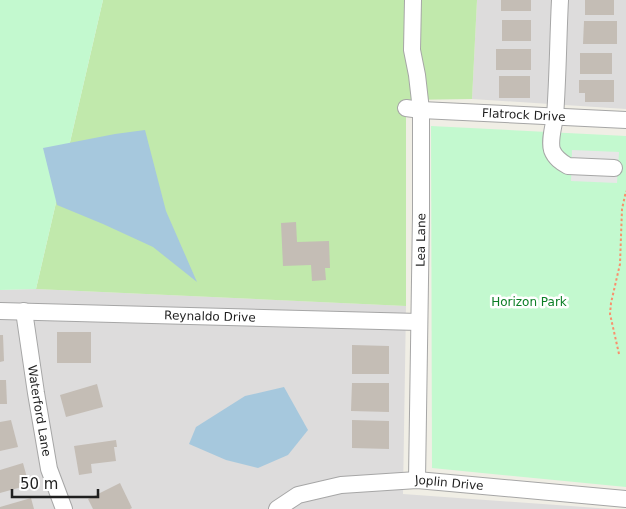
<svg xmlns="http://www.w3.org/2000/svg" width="626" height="509" viewBox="0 0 626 509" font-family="'DejaVu Sans',sans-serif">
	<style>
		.residential { fill: #dddcdc }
		.grass { fill: #c1e9ac }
		.park { fill: #c3f9cf }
		.parking { fill: #e7e7e7 }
		.water { fill: #a6c8dd }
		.building { fill: #c4bdb5 }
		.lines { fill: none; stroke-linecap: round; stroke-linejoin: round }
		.minor-casing { stroke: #a6a6a6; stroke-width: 18 }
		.path { stroke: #f9906d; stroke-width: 2; stroke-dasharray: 2.5 2.5; stroke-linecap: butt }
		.minor { stroke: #fff; stroke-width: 16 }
		.labels { text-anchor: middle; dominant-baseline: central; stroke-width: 5; stroke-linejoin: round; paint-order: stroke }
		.street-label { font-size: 12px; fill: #1f1f1f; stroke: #fff }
		.park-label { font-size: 12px; fill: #0c7e26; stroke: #fff }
	</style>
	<rect width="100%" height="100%" fill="#f0eee5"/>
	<g class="residential">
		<path d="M477 0H626V109L472 99Z"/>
		<path d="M36 289 406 306 403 494 612 509H0V290Z"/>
	</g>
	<path class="grass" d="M103 0H477L472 99 406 100V306L36 289Z"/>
	<g class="park">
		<path d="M0 0H103L36 289 0 290Z"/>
		<path d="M431 126 626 136V487L432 468Z"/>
	</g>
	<path class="parking" d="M572 150 619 152 617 183 571 181Z"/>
	<g class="water">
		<path d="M145 130 166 211 197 282 153 247 103 224 57 205 43 148 115 134Z"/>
		<path d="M284 387 308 430 288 455 258 468 226 460 189 444 196 427 245 396Z"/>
	</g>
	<g class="building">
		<rect x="501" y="0" width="30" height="11"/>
		<rect x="585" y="0" width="29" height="15"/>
		<rect x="502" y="20" width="29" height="21"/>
		<path d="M584 21H617V44H583Z"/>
		<rect x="496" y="49" width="35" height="21"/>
		<rect x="580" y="53" width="32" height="21"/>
		<rect x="499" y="76" width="31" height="22"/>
		<path d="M579 80H614V102H585V93H579Z"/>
		<path d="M296 222 297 242 329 241 330 268H325L326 280 312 281 311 265 283 266 281 223Z"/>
		<rect x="57" y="332" width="34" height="31"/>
		<path d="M0 335H3L4 361 0 362Z"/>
		<path d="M352 345 389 346V374H352Z"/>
		<path d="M0 380H6L7 404H0Z"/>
		<path d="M352 383H389V412L351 411Z"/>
		<path d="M97 384 103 407 66 417 60 395Z"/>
		<path d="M11 420 18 447 0 451V422Z"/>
		<path d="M352 420 389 421V449L352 448Z"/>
		<path d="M116 440 117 447H114L116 461 91 464 92 473 79 475 74 446Z"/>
		<path d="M23 463 29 485 0 493V470Z"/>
		<path d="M120 483 132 508 130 509H93L88 499Z"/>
		<path d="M31 498 34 509H0V507Z"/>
	</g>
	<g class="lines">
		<defs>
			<g id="minor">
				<path d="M413 0 412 50 417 75 421 110V214L417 480"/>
				<path d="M560 0C558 38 558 77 555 116 554 126 549 140 552 150 555 158 561 162 568 166L614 168"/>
				<path id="s1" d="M406 108 421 110 626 120"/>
				<path id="s2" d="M0 311 419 322"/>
				<path id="s3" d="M24 311 36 393 49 469 64 509"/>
				<path id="s4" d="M277 509 298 495 341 485 417 480 626 499"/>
			</g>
		</defs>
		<use href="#minor" class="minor-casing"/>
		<path class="path" d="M619 354 610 314 611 303 620 264 622 209 626 191"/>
		<use href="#minor" class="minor"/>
	</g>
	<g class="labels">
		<g class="street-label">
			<text stroke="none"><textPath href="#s1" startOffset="118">Flatrock Drive</textPath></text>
			<text transform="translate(421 240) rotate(-89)">Lea Lane</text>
			<text stroke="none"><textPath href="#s2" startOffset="210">Reynaldo Drive</textPath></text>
			<text stroke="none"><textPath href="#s3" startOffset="101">Waterford Lane</textPath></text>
			<text stroke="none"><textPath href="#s4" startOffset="178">Joplin Drive</textPath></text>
		</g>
		<g class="park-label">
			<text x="529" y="302">Horizon Park</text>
		</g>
	</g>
	<path d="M12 489v8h86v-8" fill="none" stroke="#1f1f1f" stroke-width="2.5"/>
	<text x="20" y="489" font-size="15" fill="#1f1f1f" stroke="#ffffff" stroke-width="4" paint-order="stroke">50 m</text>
</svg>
